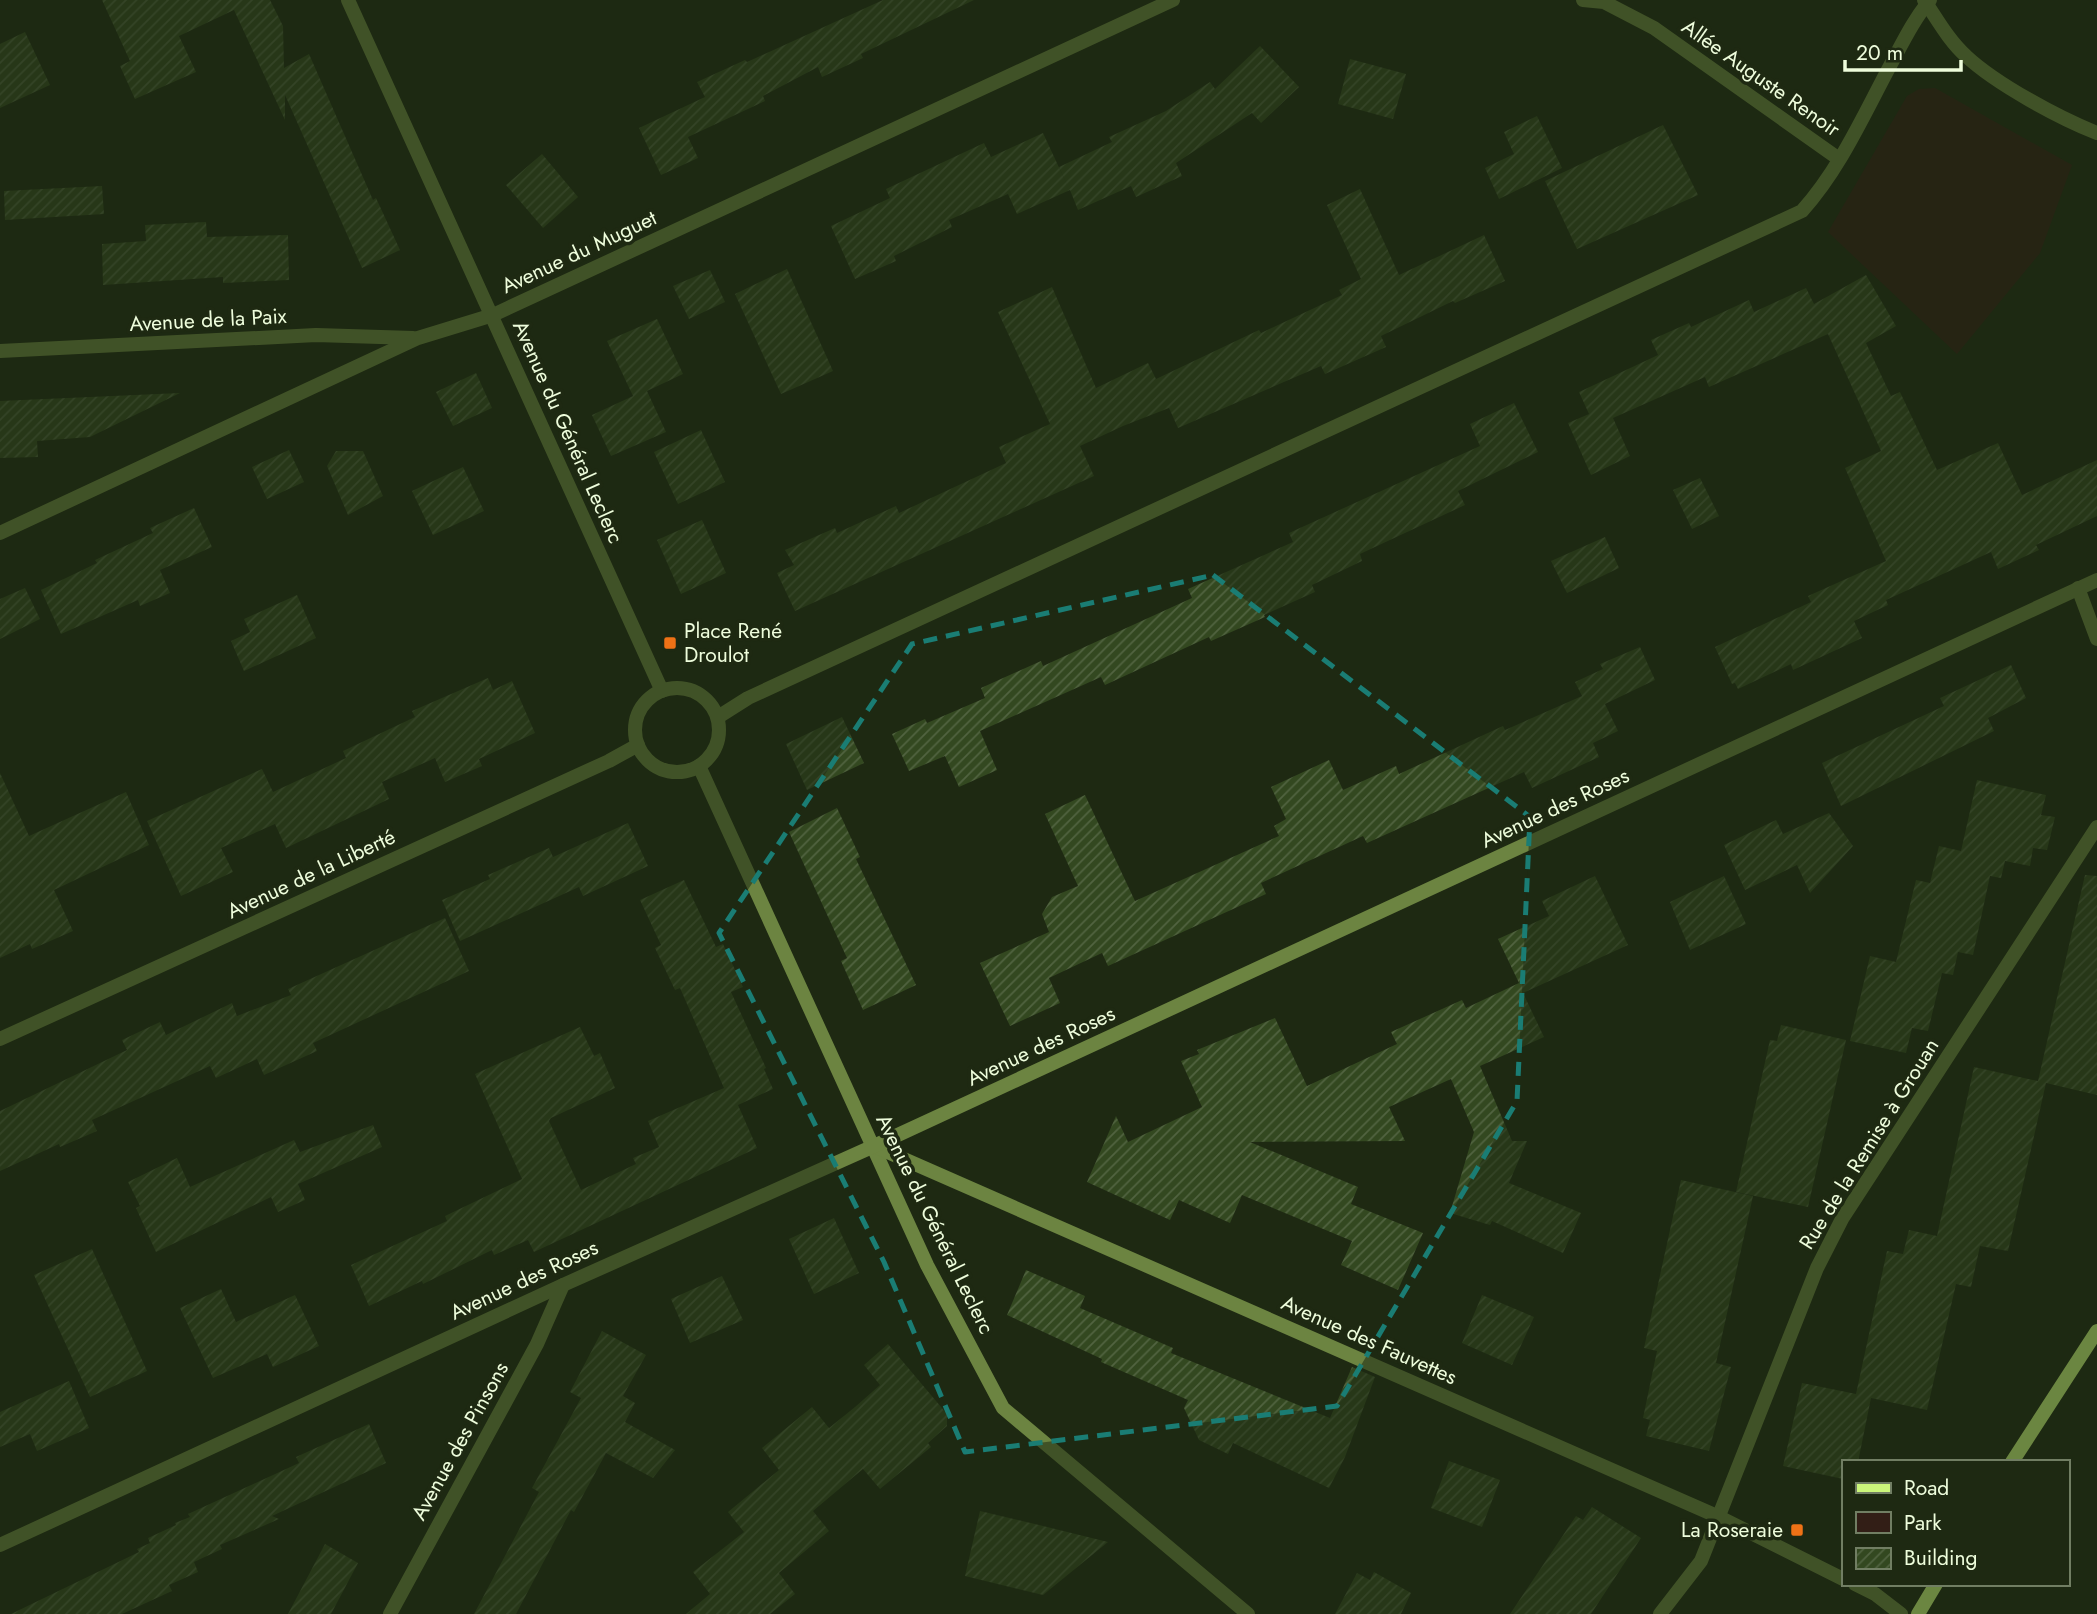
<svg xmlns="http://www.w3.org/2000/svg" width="2097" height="1614" viewBox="0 0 2097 1614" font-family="Jost,sans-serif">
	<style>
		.green { fill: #321e16 }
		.building { fill: url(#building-hatch) }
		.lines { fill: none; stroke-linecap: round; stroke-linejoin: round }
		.street { stroke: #6c8441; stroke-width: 14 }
		.secondary { stroke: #cbf67a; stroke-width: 14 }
		.marked { fill: none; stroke: #1a7d74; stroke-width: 5; stroke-dasharray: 14 9; stroke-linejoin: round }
		.poi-dot { fill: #ef7216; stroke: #1e2912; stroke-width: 2.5 }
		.labels { text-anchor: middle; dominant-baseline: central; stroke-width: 7; stroke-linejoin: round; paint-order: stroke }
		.street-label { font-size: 21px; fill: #eefddc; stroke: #1e2912 }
		.poi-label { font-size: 21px; fill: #eefddc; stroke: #1e2912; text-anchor: start }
	</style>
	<defs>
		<pattern id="building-hatch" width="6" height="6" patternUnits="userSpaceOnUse" patternTransform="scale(1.75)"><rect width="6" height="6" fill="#334820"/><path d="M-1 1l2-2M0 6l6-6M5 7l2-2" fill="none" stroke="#516340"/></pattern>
	</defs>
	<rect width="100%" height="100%" fill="#1e2912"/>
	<path class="green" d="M1935 88 2072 165 2040 253 1957 354 1828 232 1907 96 1919 89Z"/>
	<g class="building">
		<path d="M102 0H270L283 26 284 68 309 54 373 200 376 198 400 250 362 268 285 95V120L234 10 179 36 196 72 135 99 120 66 130 61Z"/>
		<path d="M883 0H974L861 54 863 58 822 77 818 67 763 96 765 101 688 137 698 158 661 175 639 128 705 97 697 82 745 60 747 62Z"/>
		<path d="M25 32 50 85 0 108V44Z"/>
		<path d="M1260 46 1299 87 1261 123 1252 113 1176 163 1182 176 1136 197 1131 186 1078 210 1070 190 1017 214 1008 194 949 220 952 227 894 256 896 261 855 279 831 226 890 198 886 189 984 143 991 157 1043 133 1069 189 1059 167 1112 142 1109 137 1166 111 1210 82 1215 89Z"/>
		<path d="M1350 59 1406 74 1393 119 1338 104Z"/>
		<path d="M1537 116 1562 168 1499 199 1485 168 1514 154 1504 132Z"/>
		<path d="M1663 125 1698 195 1577 249 1545 181Z"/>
		<path d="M542 154 578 197 543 228 506 185Z"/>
		<path d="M102 186 104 214 5 220 4 191Z"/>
		<path d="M1360 189 1399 275 1484 235 1505 281 1455 303 1453 301 1381 336 1386 347 1325 374 1321 366 1178 428 1169 408 1123 426 1080 446 1094 476 795 611 777 573 794 565 785 550 835 528 837 533 896 506 899 513 1006 463 999 447 1050 424 998 312 1052 287 1096 388 1148 363 1156 379 1259 330 1261 333 1342 295 1339 290 1361 279 1327 205Z"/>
		<path d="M206 222 207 237 288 235 289 280 223 283V277L103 285 102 244 146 241 145 225Z"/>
		<path d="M787 269 833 371 781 394 735 294Z"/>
		<path d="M710 270 725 302 689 319 673 286Z"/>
		<path d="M1866 275 1896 326 1866 343 1891 396 1900 392 1937 470 1998 443 2022 495 2097 460V516L2036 545 2039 550 1998 569 1991 552 1886 600 1888 605 1854 621 1862 638 1793 670 1791 664 1738 689 1735 683 1732 684 1715 647 1811 602 1808 596 1886 561 1845 468 1881 451 1828 334 1709 387 1705 377 1613 418 1630 456 1591 475 1568 423 1589 414 1579 392 1658 355 1651 340 1689 323 1691 327 1749 300 1754 312 1806 288 1814 304Z"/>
		<path d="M657 319 683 374 647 391 666 432 611 456 592 415 633 396 607 341Z"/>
		<path d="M476 373 492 408 453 426 436 392Z"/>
		<path d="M180 393 90 437 37 441 38 457 0 458V401Z"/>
		<path d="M1514 403 1538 452 1458 491 1465 505 1360 554 1362 561 1312 585 1315 592 1264 615 1265 617 1211 641 1209 637 1105 685 1101 677 980 731 997 770 959 787 945 756 909 771 892 734 925 719 927 723 985 698 981 688 1041 661 1043 666 1192 598 1188 589 1293 542 1289 533 1480 446 1470 424Z"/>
		<path d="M701 430 725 482 678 504 654 452Z"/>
		<path d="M289 450 304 482 267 499 252 467Z"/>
		<path d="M336 451H363L383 496 348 515 327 466Z"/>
		<path d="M463 467 484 511 433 535 412 491Z"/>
		<path d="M1700 478 1719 516 1692 529 1673 490Z"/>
		<path d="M194 508 212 547 160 570 170 593 140 606 138 600 61 634 41 590 97 563 95 560 153 533 150 528Z"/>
		<path d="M702 520 726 573 681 594 657 540Z"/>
		<path d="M1605 537 1619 568 1567 593 1551 561Z"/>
		<path d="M25 588 40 619 0 639V599Z"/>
		<path d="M297 595 316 638 244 671 231 641 250 632 244 619Z"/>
		<path d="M1640 647 1655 680 1605 704 1618 731 1593 743 1599 757 1532 788 1524 772 1367 843 1363 836 1261 883 1266 894 1108 966 1102 953 1049 978 1060 1003 1010 1026 980 963 1049 932 1042 914 1052 897 1078 886 1045 814 1085 795 1135 901 1279 836 1274 826 1286 819 1271 787 1329 760 1343 790 1396 766 1399 774 1503 726 1505 730 1582 696 1575 682 1603 669 1600 664Z"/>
		<path d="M2011 665 2026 698 1988 718 1994 731 1841 806 1822 763 1944 706 1940 698Z"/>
		<path d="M488 678 493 690 512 681 535 733 479 759 482 766 445 782 435 758 382 782 389 799 286 848 275 824 221 848 233 872 181 896 147 821 262 769 273 792 346 758 343 751 415 717 412 711Z"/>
		<path d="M842 717 864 763 807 790 786 744Z"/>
		<path d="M0 773 29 836 126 792 149 845 54 890 73 931 32 949 30 944 0 958Z"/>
		<path d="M1977 780 2046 795 2041 815 2055 817 2047 850 2033 848 2030 866 2005 861 2001 878 1990 876 1973 955 1958 952 1953 975 1942 973 1928 1031 1912 1028 1906 1053 1850 1041 1870 956 1896 962 1916 880 1930 883 1939 846 1961 851Z"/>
		<path d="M837 808 860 857 856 859 916 985 863 1010 841 961 847 958 789 832Z"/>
		<path d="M1829 813 1853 846 1810 893 1797 865 1745 890 1724 845 1776 820 1783 834Z"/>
		<path d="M628 823 648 866 583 896 579 887 460 941 442 900 490 879 488 875 549 848 553 857Z"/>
		<path d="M2085 875 2097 876V1095L2046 1083 2008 1251 1980 1246 1971 1287 1956 1284 1927 1410 1871 1398 1858 1462H1843V1479L1783 1466 1802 1383 1856 1394 1887 1251 1903 1254 1909 1230 1937 1236 1974 1067 2038 1081Z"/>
		<path d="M1595 876 1628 945 1523 993 1544 1037 1480 1066 1512 1141H1527L1509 1183 1581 1213 1563 1253 1492 1221 1490 1225 1450 1213 1474 1132 1451 1079 1389 1107 1405 1141 1250 1142 1358 1187 1351 1204 1423 1233 1398 1290 1341 1265 1352 1241 1242 1195 1230 1223 1179 1200 1170 1220 1087 1182 1116 1116 1128 1142 1202 1107 1181 1061 1199 1054 1197 1050 1275 1018 1307 1086 1397 1044 1391 1032 1462 1000 1466 1008 1519 983 1498 939 1549 916 1542 901Z"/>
		<path d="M1724 876 1746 924 1690 950 1670 902Z"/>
		<path d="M684 880 716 947 723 944 743 987 731 992 766 1068 764 1069 773 1089 738 1105 757 1148 534 1252 528 1240 494 1255 492 1250 423 1284 422 1281 369 1306 351 1265 447 1221 445 1216 522 1179 475 1074 580 1027 594 1056 600 1053 615 1088 551 1118 549 1121 581 1190 636 1164 633 1158 659 1147 648 1121 724 1088 680 988 675 990 655 948 661 945 640 900Z"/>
		<path d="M445 918 469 971 313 1043 317 1051 264 1075 257 1059 216 1078 210 1066 92 1120 97 1131 60 1147 59 1144 0 1171V1111L127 1050 122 1040 160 1022 166 1035 232 1003 237 1016 291 995 288 989Z"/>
		<path d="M1781 1025 1846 1040 1808 1207 1736 1192 1770 1040 1777 1041Z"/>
		<path d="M373 1125 382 1147 298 1184 305 1200 278 1212 271 1197 156 1252 136 1208 140 1206 128 1182 177 1158 190 1187 294 1140 300 1152Z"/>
		<path d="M1681 1180 1753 1196 1716 1363 1731 1367 1709 1451 1646 1436 1650 1420 1643 1418 1657 1351 1644 1348Z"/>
		<path d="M834 1218 859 1273 814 1294 789 1239Z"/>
		<path d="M92 1249 147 1371 90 1397 34 1275Z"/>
		<path d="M1026 1270 1085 1296 1080 1308 1173 1348 1171 1353 1330 1418 1352 1367 1375 1377 1345 1457 1329 1488 1233 1443 1228 1454 1199 1440 1184 1408 1188 1400 1101 1362 1102 1359 1007 1315Z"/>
		<path d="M722 1276 743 1320 690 1343 671 1299Z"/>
		<path d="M221 1289 236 1322 295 1295 319 1346 273 1367 267 1354 213 1378 180 1308Z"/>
		<path d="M1482 1295 1534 1317 1512 1365 1462 1343Z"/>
		<path d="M602 1331 646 1355 623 1396 635 1403 625 1422 675 1450 653 1478 606 1453 574 1512 571 1510 516 1614H474L539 1492 532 1488 581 1398 570 1392Z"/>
		<path d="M888 1344 947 1414V1426L928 1443 931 1447 880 1489 863 1469 813 1511 829 1531 779 1573 795 1594 770 1614H686L710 1594 693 1572 744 1532 728 1512 779 1470 762 1448 812 1407 829 1428 855 1407 880 1385 864 1365Z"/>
		<path d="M69 1381 89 1428 37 1451 30 1434 0 1447V1412Z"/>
		<path d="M369 1424 386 1463 272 1516 279 1519 220 1545 222 1549 194 1562 198 1572 169 1585 172 1591 122 1614H11L139 1552 137 1549 150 1543 148 1538 176 1525 175 1523 190 1517 188 1514 299 1463 296 1457Z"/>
		<path d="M1449 1461 1500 1480 1482 1527 1431 1508Z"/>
		<path d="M1592 1507 1641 1538 1591 1614H1510L1576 1516 1583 1520Z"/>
		<path d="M980 1511 1039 1525 1108 1542 1043 1595 965 1576Z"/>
		<path d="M325 1544 358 1563 331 1614H288Z"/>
		<path d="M1374 1572 1411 1593 1401 1614H1335L1357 1573 1370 1580Z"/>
	</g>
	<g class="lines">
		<g class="street">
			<path d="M348 0 662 691"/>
			<path d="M1583 0 1604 2 1654 28 1839 159"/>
			<path d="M1924 0C1937 19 1949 41 1966 56 1996 84 2059 118 2097 133"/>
			<path d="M0 351 316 335 413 338"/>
			<path d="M0 533 418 338 493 315 508 308 1173 0"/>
			<path d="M2078 588 2097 639"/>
			<circle cx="677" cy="730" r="42"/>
			<path d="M718 717 748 698 1802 211C1840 169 1864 114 1891 64 1903 42 1914 19 1930 0"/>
			<path d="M699 766 927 1265 1003 1408 1248 1614"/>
			<path d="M0 1039 609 761 638 745"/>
			<path d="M874 1146 1719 1517 1843 1579"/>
			<path d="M0 1545 563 1285 874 1146 2097 580"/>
			<path d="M1855 1584 1875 1594 1901 1614"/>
			<path d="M390 1614 537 1344 563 1285"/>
			<path d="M1660 1614 1701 1561 1817 1268 1842 1219 2097 827"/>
		</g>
		<g class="secondary">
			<path d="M2012 1462 2097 1331"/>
			<path d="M1918 1614 1936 1584"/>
		</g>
	</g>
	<path d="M0 0H2097V1614H0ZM1213 575 1530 817 1517 1101 1337 1406 965 1452 884 1262 719 933 912 644Z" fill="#1e2912" fill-opacity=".55" fill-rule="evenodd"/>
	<path class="marked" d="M1213 575 1530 817 1517 1101 1337 1406 965 1452 884 1262 719 933 912 644Z"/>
	<g class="poi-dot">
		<rect x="663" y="636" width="14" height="14" rx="3.5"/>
		<rect x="1790" y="1523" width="14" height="14" rx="3.5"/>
	</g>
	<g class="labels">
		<g class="street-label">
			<text transform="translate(1761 78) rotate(35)">Allée Auguste Renoir</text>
			<text transform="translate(579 252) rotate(-25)">Avenue du Muguet</text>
			<text transform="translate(208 320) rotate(-3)">Avenue de la Paix</text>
			<text transform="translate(568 432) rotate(66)">Avenue du Général Leclerc</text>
			<text transform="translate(1555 808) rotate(-25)">Avenue des Roses</text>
			<text transform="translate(311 874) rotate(-25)">Avenue de la Liberté</text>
			<text transform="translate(1041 1046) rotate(-25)">Avenue des Roses</text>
			<text transform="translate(1869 1144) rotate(-58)">Rue de la Remise à Grouan</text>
			<text transform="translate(935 1224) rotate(64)">Avenue du Général Leclerc</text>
			<text transform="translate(524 1280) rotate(-25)">Avenue des Roses</text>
			<text transform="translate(1369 1340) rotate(24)">Avenue des Fauvettes</text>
			<text transform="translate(460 1441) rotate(-61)">Avenue des Pinsons</text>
		</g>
		<g class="poi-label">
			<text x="684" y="631">Place René<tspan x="684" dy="24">Droulot</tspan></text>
			<text x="1783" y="1530" text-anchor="end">La Roseraie</text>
		</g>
	</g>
	<rect x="1842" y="1460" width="228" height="126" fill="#1e2912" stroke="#717e63" stroke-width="2"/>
	<rect x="1856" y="1483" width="35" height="10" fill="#cbf67a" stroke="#717e63" stroke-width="2"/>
	<text x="1904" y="1495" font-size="21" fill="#eefddc">Road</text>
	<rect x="1856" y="1512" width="35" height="21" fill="#321e16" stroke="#717e63" stroke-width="2"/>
	<text x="1904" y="1530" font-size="21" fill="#eefddc">Park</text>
	<rect x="1856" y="1548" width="35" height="21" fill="url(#building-hatch)" stroke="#717e63" stroke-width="2"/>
	<text x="1904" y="1565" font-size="21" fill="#eefddc">Building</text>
	<path d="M1845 60v10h116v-10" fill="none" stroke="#eefddc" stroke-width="3.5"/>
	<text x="1856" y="60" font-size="21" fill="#eefddc" stroke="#1e2912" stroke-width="5" paint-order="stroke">20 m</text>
</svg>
